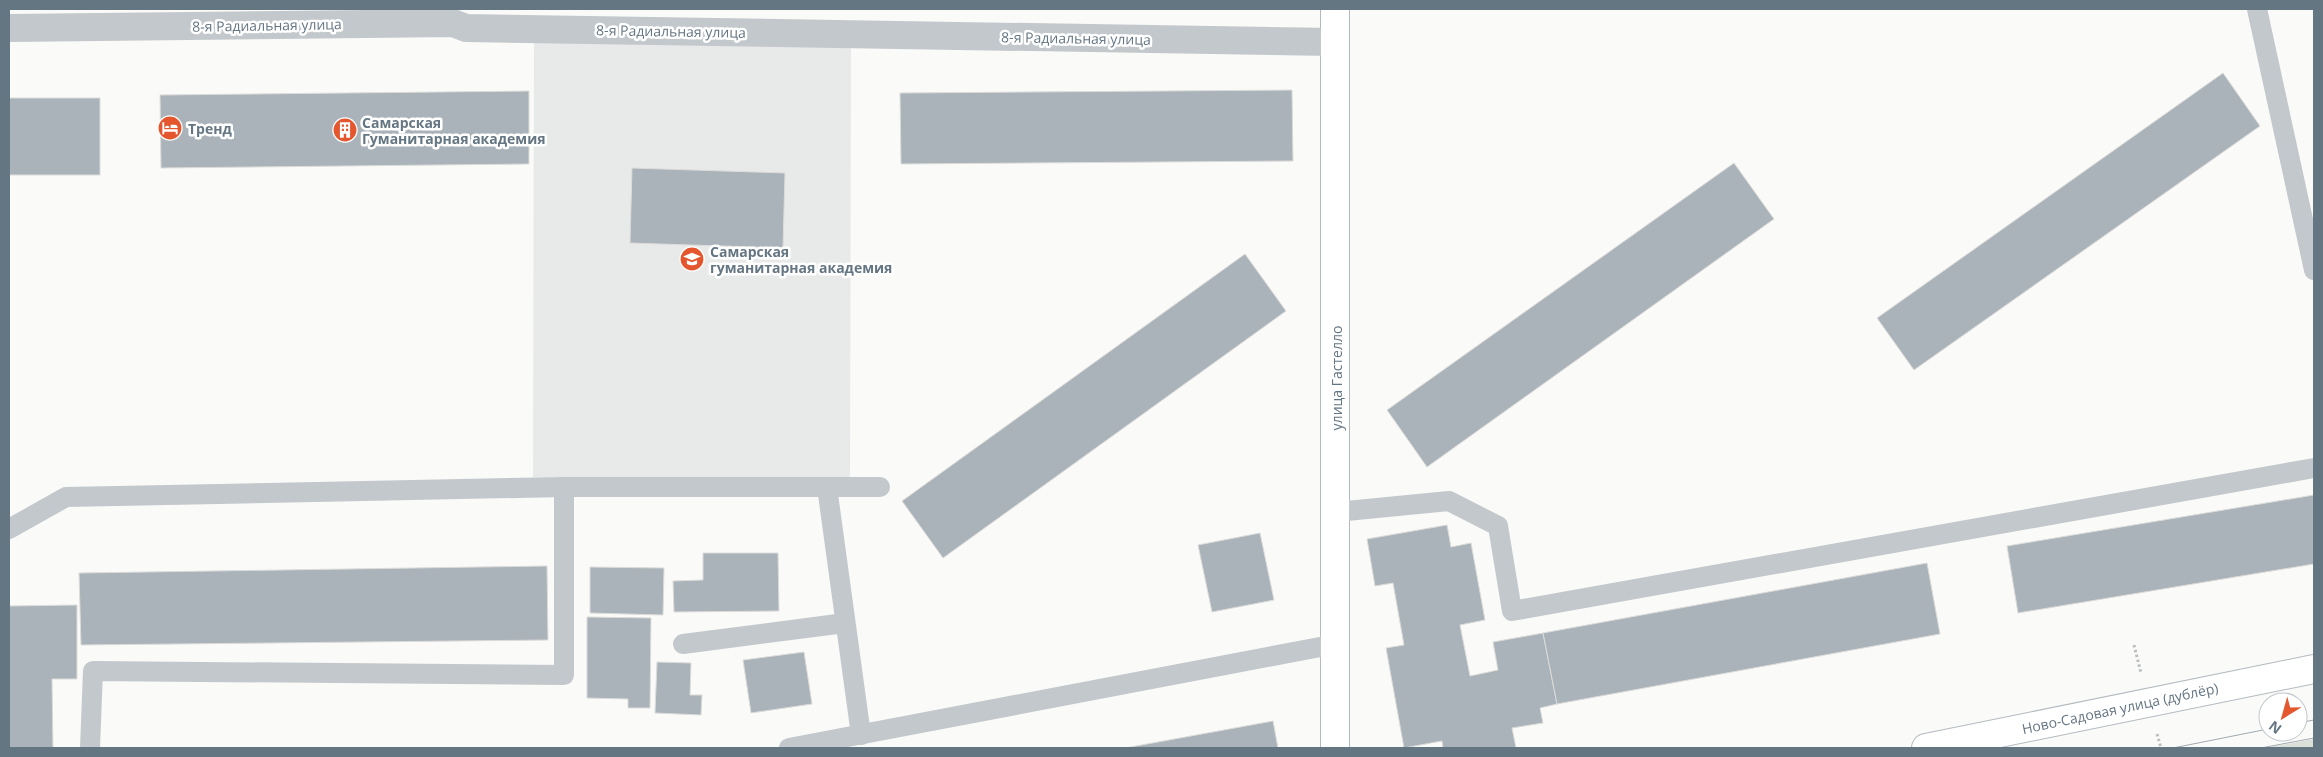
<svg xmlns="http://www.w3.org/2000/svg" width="2323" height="757" viewBox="0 0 2323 757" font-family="'Open Sans',sans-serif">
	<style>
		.built { fill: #e8e9e9 }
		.green { fill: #dadfd7 }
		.building { fill: #aab3b9; stroke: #dcdcda }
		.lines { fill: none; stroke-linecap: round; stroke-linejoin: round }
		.secondary-casing { stroke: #b3babf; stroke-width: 30 }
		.path { stroke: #bbbfc2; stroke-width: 3; stroke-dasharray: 2.5 2.5; stroke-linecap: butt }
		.lane { stroke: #c3c8cc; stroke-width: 20 }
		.street { stroke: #c3c8cc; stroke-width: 28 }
		.secondary { stroke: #fff; stroke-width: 28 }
		.tram { stroke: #a2aab0; stroke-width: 1 }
		.labels { text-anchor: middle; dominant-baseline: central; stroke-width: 5; stroke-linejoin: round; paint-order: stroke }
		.street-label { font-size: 14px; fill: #657683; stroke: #fff }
		.poi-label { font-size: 14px; font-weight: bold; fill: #657683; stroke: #fff; text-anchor: start }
	</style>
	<rect width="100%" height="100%" fill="#fafaf8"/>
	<path class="built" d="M534 41 851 42 850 479 533 477Z"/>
	<path class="green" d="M2314 739V748H2265Z"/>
	<g class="building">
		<path d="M2223 73 2260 126 1914 370 1877 318Z"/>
		<path d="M1292 90 1293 161 901 164 900 93Z"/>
		<path d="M529 91V164L161 168 160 95Z"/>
		<rect x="9" y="98" width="91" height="77"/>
		<path d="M1734 163 1774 219 1427 467 1387 410Z"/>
		<path d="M632 168 785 173 783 248 630 243Z"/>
		<path d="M1245 254 1286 311 943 558 902 501Z"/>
		<path d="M2314 495V564L2018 613 2007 546Z"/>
		<path d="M1447 525 1451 547 1471 543 1485 620 1460 625 1470 676 1498 670 1493 642 1543 633 1557 704 1540 708 1543 723 1512 728 1516 748H1443L1442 741 1404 748 1386 648 1404 645 1393 583 1375 586 1367 539Z"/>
		<path d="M1260 533 1274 600 1212 612 1198 545Z"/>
		<path d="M703 553H778L779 611 674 612 673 581 703 580Z"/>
		<path d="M1927 563 1940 634 1557 704 1543 633Z"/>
		<path d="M547 566 548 640 81 645 79 573Z"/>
		<path d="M590 567 664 568 663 615 590 613Z"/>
		<path d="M77 605V679H52L53 748H9V606Z"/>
		<path d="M587 617 651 618 650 708H628V699L587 698Z"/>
		<path d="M804 652 812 704 751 713 743 660Z"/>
		<path d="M657 662 691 663 690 695H702L701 715 655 713Z"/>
		<path d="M1273 721 1278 748H1125Z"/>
	</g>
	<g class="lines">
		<defs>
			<g id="secondary">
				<path d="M1335 9V748"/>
				<path d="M1926 748 2314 669"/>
			</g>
		</defs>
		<use href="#secondary" class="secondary-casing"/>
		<g class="path">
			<path d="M2134 645 2141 673"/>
			<path d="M2157 734 2161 748"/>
		</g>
		<g class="lane">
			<path d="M2257 9 2314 270"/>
			<path d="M827 487 861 735"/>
			<path d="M1336 512 1449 501 1498 526 1512 611 2314 468"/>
			<path d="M9 529 66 497 564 487H880"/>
			<path d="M683 644 845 623"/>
			<path d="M90 748 93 671 564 675V487"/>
			<path d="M789 748 1336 644"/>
		</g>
		<path class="street" d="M9 28 453 23 466 28 1334 42"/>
		<use href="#secondary" class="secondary"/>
		<g class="tram">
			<path d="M2298 723 2314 720"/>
			<path d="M2173 748 2268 729"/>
			<path d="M2261 748 2314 738"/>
		</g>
	</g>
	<defs>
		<symbol id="hotel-disc" viewBox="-11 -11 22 22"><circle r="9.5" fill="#e4572e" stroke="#fff"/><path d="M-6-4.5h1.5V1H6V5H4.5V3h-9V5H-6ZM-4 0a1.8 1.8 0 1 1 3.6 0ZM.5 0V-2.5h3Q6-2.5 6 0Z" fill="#fff"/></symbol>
		<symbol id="building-disc" viewBox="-11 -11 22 22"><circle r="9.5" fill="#e4572e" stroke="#fff"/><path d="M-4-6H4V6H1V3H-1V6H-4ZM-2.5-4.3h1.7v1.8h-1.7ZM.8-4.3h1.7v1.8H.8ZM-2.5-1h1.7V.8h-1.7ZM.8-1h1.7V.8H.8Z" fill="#fff"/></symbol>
		<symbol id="university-disc" viewBox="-11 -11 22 22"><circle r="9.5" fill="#e4572e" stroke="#fff"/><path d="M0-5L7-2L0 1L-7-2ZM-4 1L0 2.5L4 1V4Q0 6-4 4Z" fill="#fff"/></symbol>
	</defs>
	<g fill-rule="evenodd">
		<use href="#hotel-disc" x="156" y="114" width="28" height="28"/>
		<use href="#building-disc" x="331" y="116" width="28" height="28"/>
		<use href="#university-disc" x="678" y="245" width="28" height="28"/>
	</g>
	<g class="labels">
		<g class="street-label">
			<text transform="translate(267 25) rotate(-1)">8-я Радиальная улица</text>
			<text transform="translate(671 31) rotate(1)">8-я Радиальная улица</text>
			<text transform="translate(1076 38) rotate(1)">8-я Радиальная улица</text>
			<text transform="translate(1336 378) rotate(-90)">улица Гастелло</text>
			<text transform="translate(2120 708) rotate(-12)">Ново-Садовая улица (дублёр)</text>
		</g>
		<g class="poi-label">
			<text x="362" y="122">Самарская<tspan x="362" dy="16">Гуманитарная академия</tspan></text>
			<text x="188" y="128">Тренд</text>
			<text x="710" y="251">Самарская<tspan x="710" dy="16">гуманитарная академия</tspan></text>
		</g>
	</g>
	<rect width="2323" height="757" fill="none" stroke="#657683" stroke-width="20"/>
	<g transform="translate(2283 717) rotate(217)"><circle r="24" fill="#ffffff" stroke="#c1c8cd"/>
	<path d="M0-4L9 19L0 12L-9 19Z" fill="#e4572e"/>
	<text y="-8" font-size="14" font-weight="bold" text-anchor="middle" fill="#657683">N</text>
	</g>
</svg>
